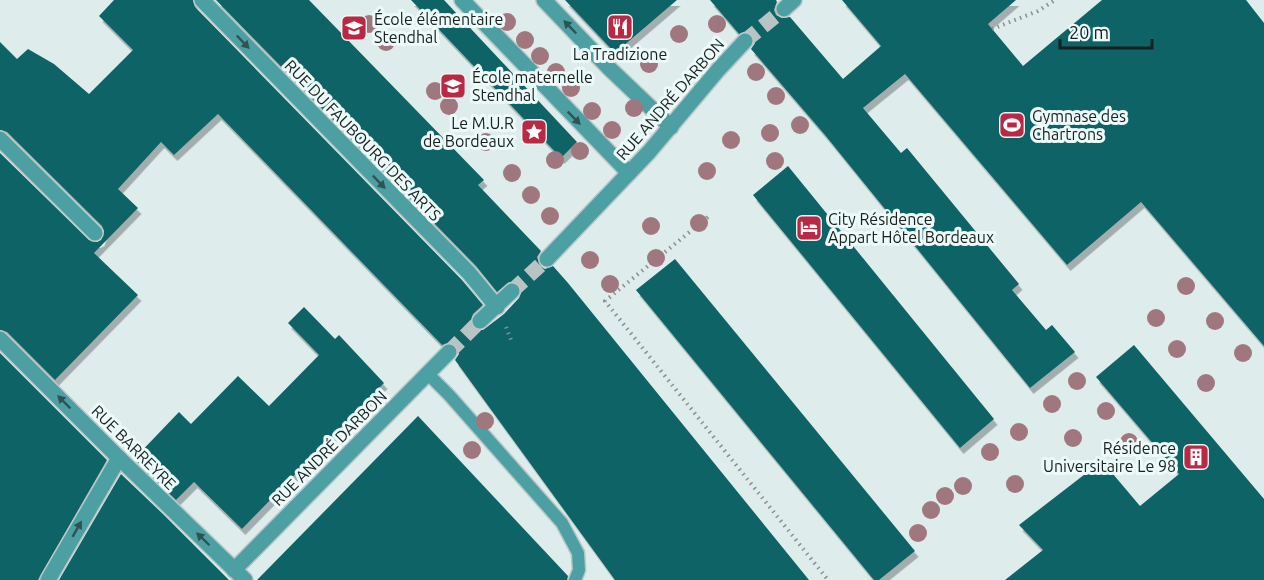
<svg xmlns="http://www.w3.org/2000/svg" width="1264" height="580" viewBox="0 0 1264 580" font-family="Ubuntu,sans-serif">
	<style>
		.building { fill: #116366; filter: url(#shadow) }
		.lines { fill: none; stroke-linecap: round; stroke-linejoin: round }
		.minor-tunnel { stroke: #b8c3c3; stroke-width: 15; stroke-dasharray: 15 8; stroke-linecap: butt }
		.service-casing { stroke: #bcc7c7; stroke-width: 15 }
		.minor-casing { stroke: #bcc7c7; stroke-width: 18 }
		.path { stroke: #879090; stroke-width: 4; stroke-dasharray: 1.5 4.5; stroke-linecap: butt }
		.service { stroke: #4ca0a3; stroke-width: 12 }
		.minor { stroke: #4ca0a3; stroke-width: 15 }
		.tree { fill: #a1777f }
		.oneway { fill: #2e5354 }
		.labels { text-anchor: middle; dominant-baseline: central; stroke-width: 6; stroke-linejoin: round; paint-order: stroke }
		.poi-label { font-size: 16px; fill: #1a1f1f; stroke: #ecfafa; text-anchor: start }
		.street-label { font-size: 16px; fill: #1a1f1f; stroke: #ecfafa }
	</style>
	<defs>
		<filter id="shadow"><feDropShadow dx="3.5" dy="6" stdDeviation="0" flood-color="#0004"/></filter>
	</defs>
	<rect width="100%" height="100%" fill="#dfecec"/>
	<g class="building">
		<path d="M114 0H193L195 7 462 280 483 305 473 314 470 323 477 330H483L504 314 519 298 521 293 519 285 515 282H509L497 292 476 266 216 0H309L484 180 478 185 541 251 537 257 540 266 545 269 553 266 568 283 809 580H615L455 360 459 354 456 346 451 342 442 345 218 114 174 155 161 142 118 189 138 208 94 253 138 295 55 380 7 332 0 330V153L89 240 97 242 101 240 104 231 102 226 7 132 0 130V42L17 59 28 49 54 64 89 94 133 50 99 16Z"/>
		<path d="M411 0H444L577 142 561 158Z"/>
		<path d="M565 0H677L615 53Z"/>
		<path d="M710 0H776L777 2 774 10 776 15 782 18 790 17 843 79 881 46 842 0H1016L988 24 1023 66 1102 0H1246L1264 23V346L1141 202 1067 265 905 74 863 108 901 153 907 148 1019 284 1012 290 1046 330 1052 325 1075 352 1030 388 825 135 751 49 755 43 752 34 747 31 739 34Z"/>
		<path d="M788 166 994 419 960 448 753 195Z"/>
		<path d="M675 259 915 551 879 580H874L636 290Z"/>
		<path d="M304 307 335 339 339 335 384 383 242 529 194 482 176 500 134 459 179 412 191 424 238 376 269 406 319 355 288 323Z"/>
		<path d="M1134 345 1264 499V580H1005L1043 550 1019 525 1102 461 1140 506 1179 474 1096 377Z"/>
		<path d="M0 353 107 460 38 580H0Z"/>
		<path d="M418 416 568 576 567 580H257Z"/>
		<path d="M121 474 163 514 229 580H59Z"/>
	</g>
	<g class="lines">
		<g class="minor-tunnel">
			<path d="M745 41 784 9"/>
			<path d="M512 291 547 259"/>
			<path d="M449 352 480 321"/>
		</g>
		<defs>
			<path id="service" d="M428 374 449 395 562 523 578 553 579 570 575 580"/>
			<g id="minor">
				<path d="M202 0 469 273 497 307"/>
				<path d="M462 0 629 173"/>
				<path d="M544 0 609 68 671 127"/>
				<path d="M784 9 794 0"/>
				<path d="M0 139 95 233"/>
				<path d="M547 259 649 152 718 70 745 41"/>
				<path d="M480 321 512 291"/>
				<path d="M0 339 119 458 245 580"/>
				<path d="M234 570 449 352"/>
				<path d="M48 580 119 458"/>
			</g>
		</defs>
		<use href="#service" class="service-casing"/>
		<use href="#minor" class="minor-casing"/>
		<g class="path">
			<path d="M992 29 1038 11 1055 0"/>
			<path d="M708 217 605 301 828 580"/>
			<path d="M506 327 511 340"/>
		</g>
		<use href="#service" class="service"/>
		<use href="#minor" class="minor"/>
	</g>
	<g class="tree">
		<circle cx="507" cy="22" r="9"/>
		<circle cx="369" cy="24" r="9"/>
		<circle cx="717" cy="24" r="9"/>
		<circle cx="679" cy="34" r="9"/>
		<circle cx="525" cy="40" r="9"/>
		<circle cx="386" cy="42" r="9"/>
		<circle cx="540" cy="56" r="9"/>
		<circle cx="649" cy="64" r="9"/>
		<circle cx="556" cy="72" r="9"/>
		<circle cx="756" cy="72" r="9"/>
		<circle cx="571" cy="88" r="9"/>
		<circle cx="435" cy="91" r="9"/>
		<circle cx="776" cy="96" r="9"/>
		<circle cx="449" cy="106" r="9"/>
		<circle cx="634" cy="108" r="9"/>
		<circle cx="592" cy="111" r="9"/>
		<circle cx="800" cy="125" r="9"/>
		<circle cx="612" cy="130" r="9"/>
		<circle cx="770" cy="133" r="9"/>
		<circle cx="731" cy="140" r="9"/>
		<circle cx="486" cy="142" r="9"/>
		<circle cx="580" cy="151" r="9"/>
		<circle cx="555" cy="160" r="9"/>
		<circle cx="775" cy="161" r="9"/>
		<circle cx="707" cy="171" r="9"/>
		<circle cx="512" cy="173" r="9"/>
		<circle cx="531" cy="195" r="9"/>
		<circle cx="550" cy="216" r="9"/>
		<circle cx="699" cy="223" r="9"/>
		<circle cx="651" cy="226" r="9"/>
		<circle cx="656" cy="258" r="9"/>
		<circle cx="590" cy="260" r="9"/>
		<circle cx="610" cy="284" r="9"/>
		<circle cx="1186" cy="286" r="9"/>
		<circle cx="1156" cy="318" r="9"/>
		<circle cx="1215" cy="321" r="9"/>
		<circle cx="1177" cy="349" r="9"/>
		<circle cx="1243" cy="353" r="9"/>
		<circle cx="1077" cy="381" r="9"/>
		<circle cx="1206" cy="383" r="9"/>
		<circle cx="1052" cy="404" r="9"/>
		<circle cx="1106" cy="411" r="9"/>
		<circle cx="485" cy="421" r="9"/>
		<circle cx="1019" cy="432" r="9"/>
		<circle cx="1073" cy="438" r="9"/>
		<circle cx="1129" cy="442" r="9"/>
		<circle cx="472" cy="450" r="9"/>
		<circle cx="990" cy="452" r="9"/>
		<circle cx="1015" cy="484" r="9"/>
		<circle cx="963" cy="486" r="9"/>
		<circle cx="945" cy="496" r="9"/>
		<circle cx="931" cy="510" r="9"/>
		<circle cx="918" cy="533" r="9"/>
	</g>
	<defs><path id="oneway-solid" d="M-6-.8H1V-3.2L6.5 0L1 3.2V.8H-6Z" transform="scale(1.5)"/></defs>
	<g class="oneway">
		<use href="#oneway-solid" transform="translate(570 27) rotate(-134)"/>
		<use href="#oneway-solid" transform="translate(243 42) rotate(46)"/>
		<use href="#oneway-solid" transform="translate(574 118) rotate(45)"/>
		<use href="#oneway-solid" transform="translate(379 182) rotate(46)"/>
		<use href="#oneway-solid" transform="translate(64 402) rotate(-135)"/>
		<use href="#oneway-solid" transform="translate(77 529) rotate(-60)"/>
		<use href="#oneway-solid" transform="translate(203 539) rotate(-136)"/>
	</g>
	<defs>
		<symbol id="restaurant-square" viewBox="-11 -11 22 22"><rect x="-9" y="-9" width="18" height="18" rx="4" fill="#ba2943" stroke="#ecfafa"/><path d="M-5-6h1v4h1v-4h1v4h1v-4h1v5L-1.5 .5V6h-2V.5L-5-1ZM5-6V6H3V1.5H1.5Q1.5-4 5-6Z" fill="#fff"/></symbol>
		<symbol id="school-square" viewBox="-11 -11 22 22"><rect x="-9" y="-9" width="18" height="18" rx="4" fill="#ba2943" stroke="#ecfafa"/><path d="M0-5L7-2L0 1L-7-2ZM-4 1L0 2.5L4 1V4Q0 6-4 4Z" fill="#fff"/></symbol>
		<symbol id="stadium-square" viewBox="-11 -11 22 22"><rect x="-9" y="-9" width="18" height="18" rx="4" fill="#ba2943" stroke="#ecfafa"/><path d="M0-5a6.5 5 0 1 0 0 10a6.5 5 0 1 0 0-10ZM-3.5-1.8h7v3.6h-7Z" fill="#fff"/></symbol>
		<symbol id="sight-square" viewBox="-11 -11 22 22"><rect x="-9" y="-9" width="18" height="18" rx="4" fill="#ba2943" stroke="#ecfafa"/><path d="M0-6L1.8-2.2L6-1.7L2.9 1.2L3.7 5.4L0 3.3L-3.7 5.4L-2.9 1.2L-6-1.7L-1.8-2.2Z" fill="#fff"/></symbol>
		<symbol id="hotel-square" viewBox="-11 -11 22 22"><rect x="-9" y="-9" width="18" height="18" rx="4" fill="#ba2943" stroke="#ecfafa"/><path d="M-6-4.5h1.5V1H6V5H4.5V3h-9V5H-6ZM-4 0a1.8 1.8 0 1 1 3.6 0ZM.5 0V-2.5h3Q6-2.5 6 0Z" fill="#fff"/></symbol>
		<symbol id="building-square" viewBox="-11 -11 22 22"><rect x="-9" y="-9" width="18" height="18" rx="4" fill="#ba2943" stroke="#ecfafa"/><path d="M-4-6H4V6H1V3H-1V6H-4ZM-2.5-4.3h1.7v1.8h-1.7ZM.8-4.3h1.7v1.8H.8ZM-2.5-1h1.7V.8h-1.7ZM.8-1h1.7V.8H.8Z" fill="#fff"/></symbol>
	</defs>
	<g fill-rule="evenodd">
		<use href="#restaurant-square" x="605" y="12" width="30" height="30"/>
		<use href="#school-square" x="339" y="13" width="30" height="30"/>
		<use href="#school-square" x="438" y="71" width="30" height="30"/>
		<use href="#stadium-square" x="997" y="110" width="30" height="30"/>
		<use href="#sight-square" x="519" y="117" width="30" height="30"/>
		<use href="#hotel-square" x="794" y="213" width="30" height="30"/>
		<use href="#building-square" x="1181" y="442" width="30" height="30"/>
	</g>
	<g class="labels">
		<g class="poi-label">
			<text x="374" y="19">École élémentaire<tspan x="374" dy="18">Stendhal</tspan></text>
			<text x="620" y="54" text-anchor="middle">La Tradizione</text>
			<text x="472" y="77">École maternelle<tspan x="472" dy="18">Stendhal</tspan></text>
			<text x="1032" y="116">Gymnase des<tspan x="1032" dy="18">Chartrons</tspan></text>
			<text x="514" y="123" text-anchor="end">Le M.U.R<tspan x="514" dy="18">de Bordeaux</tspan></text>
			<text x="828" y="219">City Résidence<tspan x="828" dy="18">Appart Hôtel Bordeaux</tspan></text>
			<text x="1176" y="448" text-anchor="end">Résidence<tspan x="1176" dy="18">Universitaire Le 98</tspan></text>
		</g>
		<g class="street-label">
			<text transform="translate(670 99) rotate(-49)">RUE ANDRÉ DARBON</text>
			<text transform="translate(363 140) rotate(46)">RUE DU FAUBOURG DES ARTS</text>
			<text transform="translate(134 447) rotate(45)">RUE BARREYRE</text>
			<text transform="translate(329 448) rotate(-45)">RUE ANDRÉ DARBON</text>
		</g>
	</g>
	<path d="M1060 39v9h92v-9" fill="none" stroke="#1a1f1f" stroke-width="3"/>
	<text x="1069" y="39" font-size="18" fill="#1a1f1f" stroke="#ecfafa" stroke-width="4.5" paint-order="stroke">20 m</text>
</svg>
